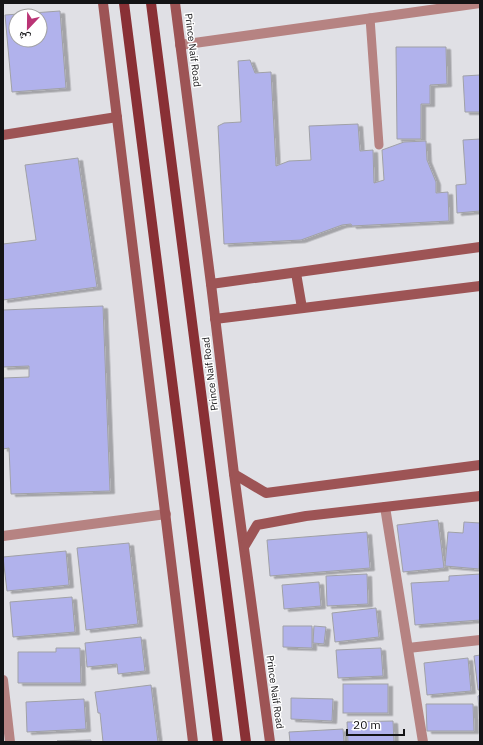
<svg xmlns="http://www.w3.org/2000/svg" width="483" height="745" viewBox="0 0 483 745" font-family="'IBM Plex Sans','Noto Naskh Arabic',sans-serif">
	<style>
		.building { fill: #b1b2ec; stroke: #a0a1a6; fill-rule: evenodd; filter: url(#shadow) }
		.lines { fill: none; stroke-linecap: round; stroke-linejoin: round }
		.lane { stroke: #b68382; stroke-width: 9 }
		.street { stroke: #b68382; stroke-width: 10 }
		.secondary { stroke: #9d5455; stroke-width: 10 }
		.primary { stroke: #893035; stroke-width: 10 }
		.labels { text-anchor: middle; dominant-baseline: central; stroke-width: 3; stroke-linejoin: round; paint-order: stroke }
		.street-label { font-size: 10px; fill: #141416; stroke: #fff }
	</style>
	<defs>
		<filter id="shadow"><feDropShadow dx="4.5" dy="2.5" stdDeviation="0" flood-color="#0004"/></filter>
	</defs>
	<rect width="100%" height="100%" fill="#e0e0e5"/>
	<g class="building">
		<path d="M60 11 66 88 12 92 5 15ZM16 16H40V40H16Z"/>
		<path d="M396 47H446L447 84 430 85V104H421V139H397Z"/>
		<path d="M250 60 255 73 271 72 276 166 289 161 311 160 309 126 358 124 360 151 373 150 374 183 384 180 382 150 404 142 426 141 427 160 436 182V193L448 192 449 221 352 226 351 224 342 225 301 240 224 244 218 126 224 123 241 122 238 61Z"/>
		<path d="M480 75V112H465L463 76Z"/>
		<path d="M480 139V211L457 213 456 185 466 184 463 140Z"/>
		<path d="M78 158 97 287 3 300V244L36 240 25 165Z"/>
		<path d="M103 306 110 491 11 494 9 448 3 449V378L29 377V366L3 367V310Z"/>
		<path d="M438 520 444 568 403 572 397 525Z"/>
		<path d="M464 522 480 523 479 569 445 566 448 532 463 533Z"/>
		<path d="M367 532 370 568 270 576 267 540Z"/>
		<path d="M129 543 138 624 86 630 77 548Z"/>
		<path d="M66 551 69 585 7 591 3 557Z"/>
		<path d="M367 574 368 604 327 606 326 576Z"/>
		<path d="M480 574V620L415 625 411 583 449 581V576Z"/>
		<path d="M319 582 321 606 284 609 282 585Z"/>
		<path d="M72 597 75 632 13 637 10 602Z"/>
		<path d="M376 608 379 637 335 642 332 613Z"/>
		<path d="M283 626H312V648L283 647Z"/>
		<path d="M314 626 326 627 324 644 313 643Z"/>
		<path d="M141 637 145 671 118 674 117 664 87 667 85 643Z"/>
		<path d="M56 648H80L81 683H18V652H56Z"/>
		<path d="M381 648 383 676 338 678 336 650Z"/>
		<path d="M480 655V690H478L474 656Z"/>
		<path d="M468 658 471 691 427 695 424 663Z"/>
		<rect x="343" y="684" width="45" height="29"/>
		<path d="M151 685 158 742H103L100 713H98L95 692Z"/>
		<path d="M480 695V727L478 696Z"/>
		<path d="M291 698 333 699 332 721 291 719Z"/>
		<path d="M84 699 86 729 27 732 26 702Z"/>
		<path d="M426 704H473L474 731H427Z"/>
		<path d="M393 721 394 742H348L347 722Z"/>
		<path d="M343 729 344 742H290L289 732Z"/>
		<path d="M91 740V742L57 741Z"/>
	</g>
	<g class="lines">
		<path class="lane" d="M370 18 379 145"/>
		<g class="street">
			<path d="M180 45 480 3"/>
			<path d="M385 507 423 742"/>
			<path d="M3 536 166 514"/>
			<path d="M408 648 480 640"/>
			<path d="M3 680 10 742"/>
		</g>
		<g class="secondary">
			<path d="M103 3 193 742"/>
			<path d="M175 3 211 284 234 474 270 742"/>
			<path d="M3 135 117 117"/>
			<path d="M296 273 302 308"/>
			<path d="M211 284 480 247"/>
			<path d="M215 319 480 286"/>
			<path d="M234 474 266 493 480 465"/>
			<path d="M244 547 257 525 306 516 480 496"/>
		</g>
		<g class="primary">
			<path d="M124 3 218 742"/>
			<path d="M151 3 246 742"/>
		</g>
	</g>
	<g class="labels">
		<g class="street-label">
			<text transform="translate(193 50) rotate(83)">Prince Naif Road</text>
			<text transform="translate(210 374) rotate(-97)">Prince Naif Road</text>
			<text transform="translate(275 692) rotate(82)">Prince Naif Road</text>
		</g>
	</g>
	<rect width="483" height="745" fill="none" stroke="#141416" stroke-width="8"/>
	<g transform="translate(28 28) rotate(202)"><circle r="19" fill="#ffffff" stroke="#a1a1a2"/>
	<path d="M0-3L7 15L0 10L-7 15Z" fill="#ba3475"/>
	<text y="-6" font-size="11" font-weight="bold" text-anchor="middle" fill="#141416">ش</text>
	</g>
	<path d="M347 729v6h57v-6" fill="none" stroke="#141416" stroke-width="2"/>
	<text x="353" y="729" font-size="12" fill="#141416" stroke="#ffffff" stroke-width="3" paint-order="stroke">20 m</text>
</svg>
